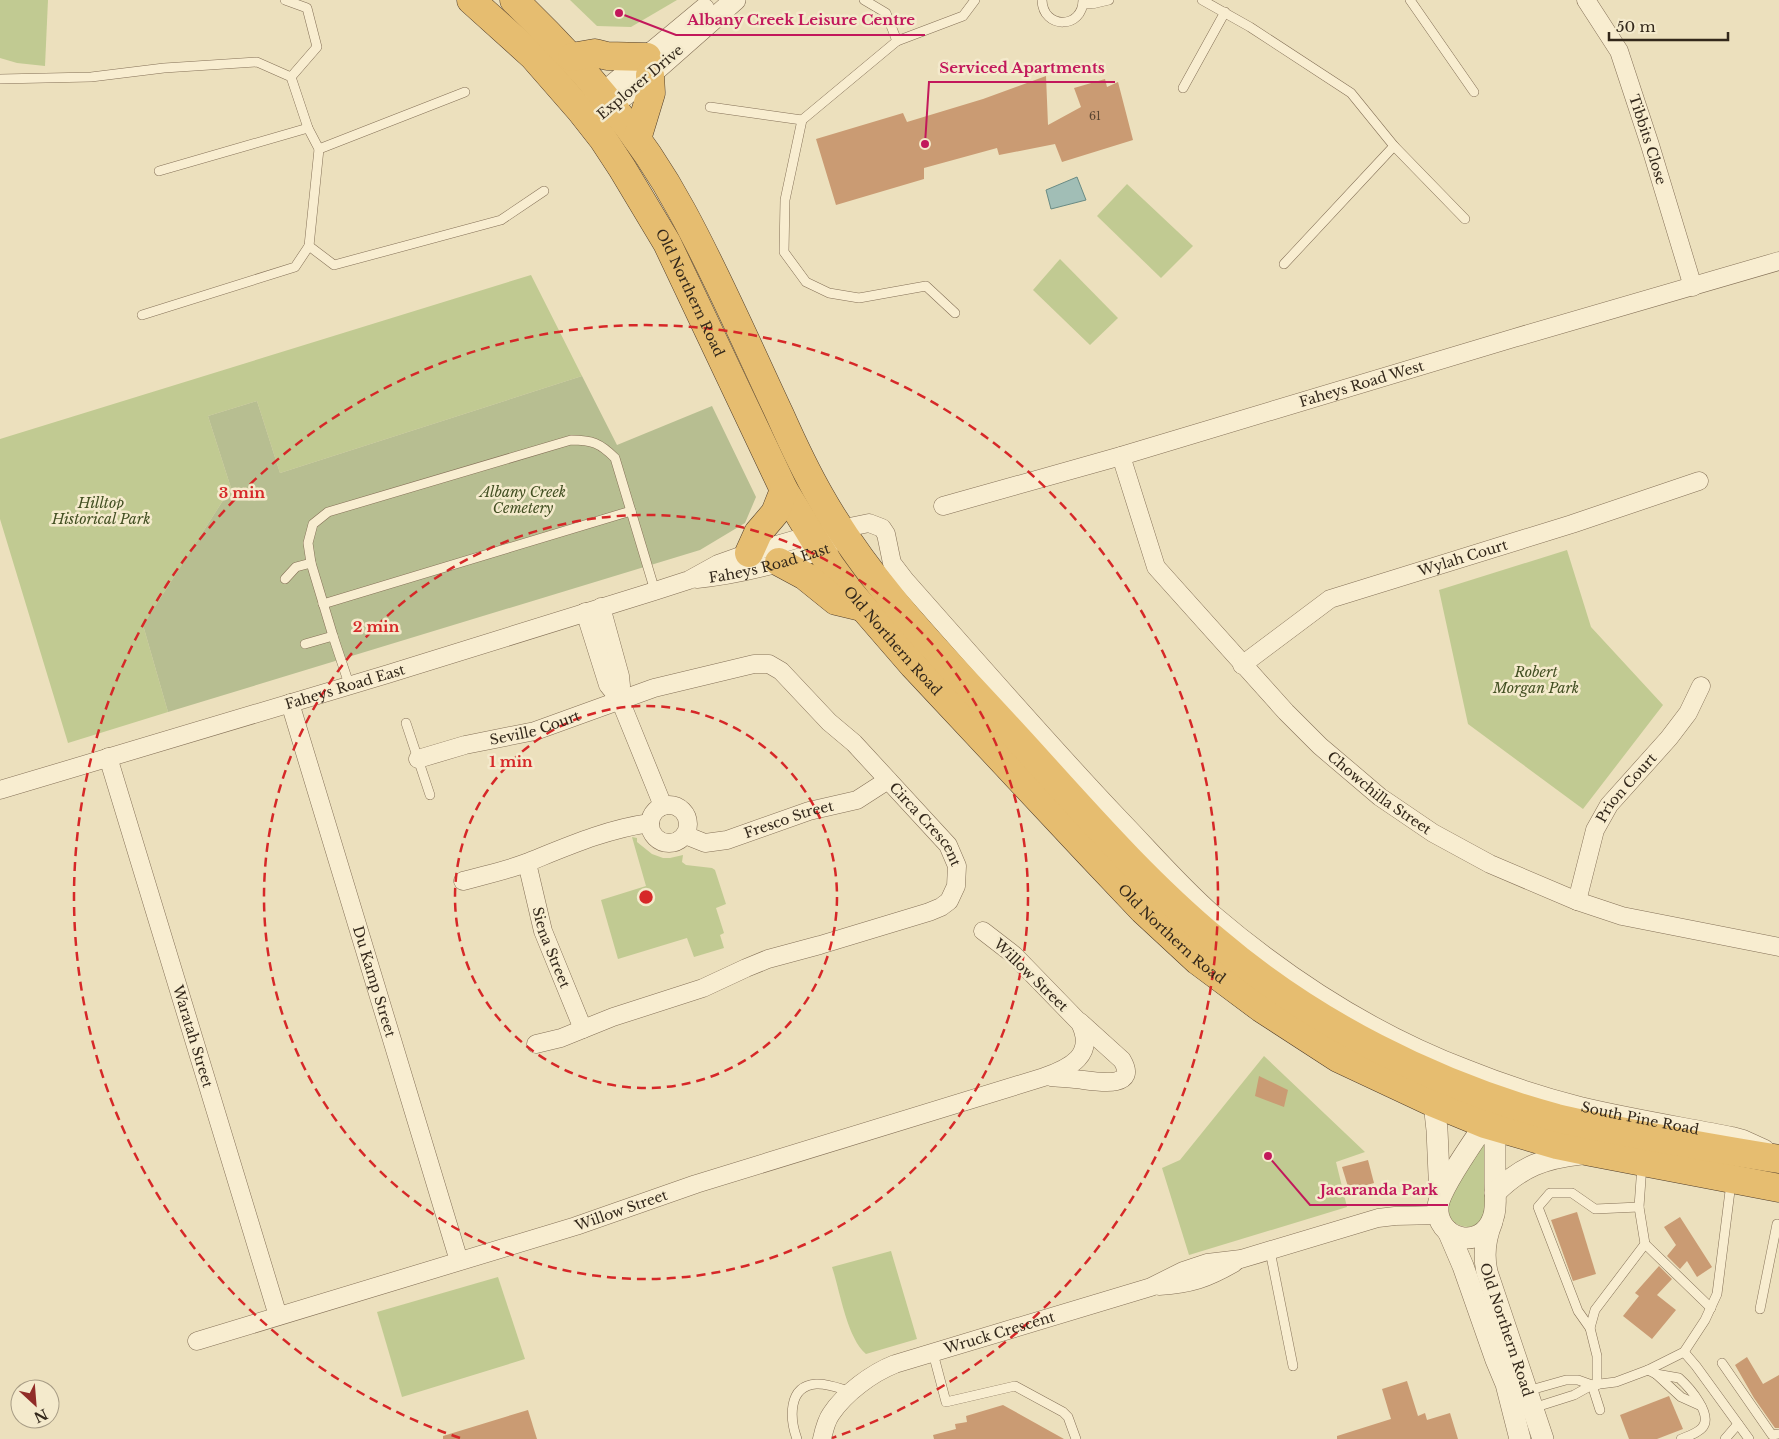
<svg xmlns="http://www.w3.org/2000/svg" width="1779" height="1439" viewBox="0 0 1779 1439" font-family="'Libre Baskerville',serif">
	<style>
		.green { fill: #c1ca92 }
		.cemetery { fill: #b7be91 }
		.water { fill: #a1beb6; stroke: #698b84 }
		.building { fill: #ca9b73 }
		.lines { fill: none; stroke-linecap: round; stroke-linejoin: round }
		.service-casing { stroke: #847057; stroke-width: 10 }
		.minor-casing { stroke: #847057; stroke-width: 19 }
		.tertiary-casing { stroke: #847057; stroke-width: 22 }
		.trunk-casing { stroke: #513e2b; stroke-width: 29 }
		.service { stroke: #f8edd0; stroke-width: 9 }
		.minor { stroke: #f8edd0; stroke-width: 18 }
		.tertiary { stroke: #f8edd0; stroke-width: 21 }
		.trunk { stroke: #e6bd70; stroke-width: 28 }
		.ring { fill: none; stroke: #d62828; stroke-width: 2.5; stroke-dasharray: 9 6 }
		.labels { text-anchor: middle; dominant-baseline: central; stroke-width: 5; stroke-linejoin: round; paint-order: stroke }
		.number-label { font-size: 11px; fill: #594531 }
		.street-label { font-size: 14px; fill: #33281b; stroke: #f4eacc }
		.park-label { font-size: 14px; font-style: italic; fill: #424f22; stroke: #f4eacc }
		.centre { fill: #d62828; stroke: #f4eacc; stroke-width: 2.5 }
		.ring-label { font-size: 15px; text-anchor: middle; font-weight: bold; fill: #d62828; stroke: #f4eacc; stroke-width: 5; stroke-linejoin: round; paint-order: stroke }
		.leader { fill: none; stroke: #c2185b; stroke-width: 2 }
		.callout-dot { fill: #c2185b; stroke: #f4eacc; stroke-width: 2 }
		.callout-label { font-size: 15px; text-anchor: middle; font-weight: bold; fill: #c2185b; stroke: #f4eacc; stroke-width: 5; stroke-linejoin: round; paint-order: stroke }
	</style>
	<rect width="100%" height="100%" fill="#ece0bd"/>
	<g class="green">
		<path d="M0 0H48L45 66 17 63 0 58Z"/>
		<path d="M570 0H677L631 27 597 26Z"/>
		<path d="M1127 184 1193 246 1161 278 1097 216Z"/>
		<path d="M1060 259 1118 318 1090 345 1033 290Z"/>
		<path d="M531 275 582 376 280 473 257 401 208 416 231 488 143 625 168 712 68 743 0 519V439Z"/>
		<path d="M1567 550 1591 627 1663 705 1583 809 1468 724 1439 590Z"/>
		<path d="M632 837 637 838V842L652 854 663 858H670L683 855 682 862 686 865 712 868 715 870 726 904 716 908 724 933 720 935 724 948 694 957 687 938 618 959 601 900 646 886Z"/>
		<path d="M1264 1056 1365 1152 1336 1162 1347 1207 1189 1255 1162 1168 1180 1160Z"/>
		<path d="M1483 1140 1487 1141 1485 1211C1483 1214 1482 1219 1480 1222 1469 1233 1447 1224 1448 1209 1449 1190 1473 1157 1483 1140Z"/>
		<path d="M891 1251 917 1339 866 1354C847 1338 840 1291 832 1267Z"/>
		<path d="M498 1277 525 1359 402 1397 377 1312Z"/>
	</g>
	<path class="cemetery" d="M582 376 617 445 712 406 756 497 745 523 700 550 168 712 143 625 231 488 208 416 257 401 280 473Z"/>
	<path class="water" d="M1077 177 1086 200 1051 209 1046 190Z"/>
	<g class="building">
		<path d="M1046 76 1048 125 1081 107 1074 88 1105 79 1107 87 1118 82 1133 140 1062 162 1055 144 999 155 997 148 924 168V179L836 205 816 139 903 113 907 122 983 99Z"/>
		<path d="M1259 1076 1288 1090 1284 1107 1255 1096Z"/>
		<path d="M1368 1160 1374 1183 1349 1190 1342 1167Z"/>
		<path d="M1577 1212 1596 1274 1573 1281 1551 1220Z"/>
		<path d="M1680 1217 1712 1267 1697 1277 1687 1261 1680 1269 1667 1256 1676 1245 1664 1227Z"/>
		<path d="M1659 1266 1672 1279 1657 1295 1676 1310 1652 1339 1623 1316 1639 1296 1635 1293Z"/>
		<path d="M1747 1357 1763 1384 1779 1375V1428H1775L1754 1398 1735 1365Z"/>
		<path d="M1407 1381 1418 1416 1425 1413 1427 1420 1450 1413 1458 1439H1337V1436L1391 1419 1382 1389Z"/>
		<path d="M1669 1396 1683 1429 1657 1439H1629L1620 1415Z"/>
		<path d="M1003 1405 1064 1439H934L933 1435 956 1429 955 1424 967 1422 966 1416Z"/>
		<path d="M528 1410 537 1439H443V1436Z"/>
	</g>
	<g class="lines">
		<defs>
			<g id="service">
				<path d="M285 0 307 8 317 47 291 77"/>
				<path d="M864 0 886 13 897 41"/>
				<path d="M1042 0C1043 30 1083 29 1083 0"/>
				<path d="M1202 0 1250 27 1351 93 1394 146 1465 219"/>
				<path d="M1410 0 1474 92"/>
				<path d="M1083 4H1092L1109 0"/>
				<path d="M0 79 91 77 164 68 257 62 291 77 308 128 319 149 309 246"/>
				<path d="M1183 88 1225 12"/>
				<path d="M710 107 802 120"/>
				<path d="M319 149 465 92"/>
				<path d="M159 171 308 128"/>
				<path d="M1284 264 1394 146"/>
				<path d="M955 313 926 286 859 298 829 293 806 282 784 252 785 200 802 120 897 41 963 16 975 0"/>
				<path d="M142 315 295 267 309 246 334 265 501 220 544 191"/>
				<path d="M285 579 296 567 311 563"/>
				<path d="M323 604 631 511"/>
				<path d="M305 644 333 636"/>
				<path d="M349 684 333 636 311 563 308 543 313 524 328 512 571 440C592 440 600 443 615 458L655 591"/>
				<path d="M406 723 430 795"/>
				<path d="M1642 1165 1639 1207 1645 1244 1711 1308"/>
				<path d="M1270 1251 1293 1366"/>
				<path d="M1760 1309 1777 1224"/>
				<path d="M1590 1328 1595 1310 1645 1244"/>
				<path d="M1684 1352 1696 1366 1749 1439"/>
				<path d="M933 1353 946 1402 1015 1386 1063 1412 1068 1417 1076 1439"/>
				<path d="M1722 1363 1772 1435 1779 1434"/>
				<path d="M1648 1370 1656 1374 1679 1378C1689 1387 1714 1415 1702 1428 1696 1434 1688 1436 1681 1439"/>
				<path d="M1656 1374 1681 1397 1701 1406"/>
				<path d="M1592 1385 1600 1410"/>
				<path d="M1597 1385V1356L1590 1328 1578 1311 1538 1207 1550 1193H1572L1595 1209 1639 1207"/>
				<path d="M1527 1391 1566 1380H1578L1592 1385 1616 1382 1648 1370 1684 1352 1705 1320 1717 1294 1731 1183"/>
				<path d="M1533 1408 1574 1395 1592 1385"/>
				<path d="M797 1439C790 1420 787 1386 816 1384 828 1383 841 1389 852 1392"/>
				<path d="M1725 1439 1738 1424"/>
			</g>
			<g id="minor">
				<path id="s1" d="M1586 0 1619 51 1650 145 1693 287"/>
				<path id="s2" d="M1121 456 1156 567 1286 712 1320 746 1380 797 1433 833 1490 864 1577 901 1622 916 1779 947"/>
				<path id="s3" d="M943 506 1121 456 1514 338 1779 261"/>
				<path id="s4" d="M697 579C741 575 787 562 829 548"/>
				<path d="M601 607 620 676 621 686 620 700"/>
				<path d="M585 612 608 685 620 700 663 806"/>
				<path id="s5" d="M1242 665 1330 599 1572 524 1699 481"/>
				<path id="s6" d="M290 703 459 1261"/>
				<path id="s7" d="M108 757 278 1316"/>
				<path id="s8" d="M418 759 465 745 535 731 654 688 754 664H769L781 671 829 722 854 743 948 845 957 866 956 886 949 901 941 907 929 912 820 945 768 959 746 968 703 988 613 1017 561 1038 536 1044"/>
				<path id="s9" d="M0 790 388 674 655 591 689 580 718 564 749 553 811 535 869 523 882 528 886 534 892 563 905 580C976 660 1046 741 1119 818 1150 850 1179 884 1213 914 1288 978 1375 1034 1467 1069 1504 1084 1542 1096 1580 1106 1630 1118 1681 1126 1732 1136L1743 1139 1765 1149"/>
				<circle cx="669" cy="824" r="19"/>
				<path id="s10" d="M685 835 705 843 727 840 809 811 857 800 888 780"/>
				<path id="s11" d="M527 863 543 931 583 1029"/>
				<path d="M463 881C484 875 505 871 526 863 566 847 606 829 650 823"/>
				<path id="s12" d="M1577 901 1595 830 1609 805 1669 738 1688 713 1701 686"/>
				<path d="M1051 1077C1059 1078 1067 1078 1075 1079 1089 1080 1141 1092 1122 1060L1080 1022"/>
				<path d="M1159 1286C1191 1284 1206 1279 1234 1263"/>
				<path id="s13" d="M197 1341 576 1226 696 1184 1044 1077C1070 1068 1096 1055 1080 1023L1014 955 983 931"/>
				<path id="s14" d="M822 1439C824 1430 826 1421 831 1414 845 1393 872 1373 895 1364L1151 1287 1183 1271 1207 1263 1241 1259 1378 1218 1395 1216 1439 1215"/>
			</g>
			<g id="tertiary">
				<path d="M591 103 704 9"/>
				<path d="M600 115 650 75 735 0"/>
				<path d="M1434 1103 1437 1130 1440 1197"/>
				<path d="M1485 1124C1474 1141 1440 1188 1438 1206 1435 1239 1481 1252 1493 1218 1497 1208 1495 1195 1495 1184 1495 1165 1495 1146 1495 1127"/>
				<path d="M1495 1193C1522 1166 1545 1158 1581 1154"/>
				<path id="s15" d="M1492 1222C1485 1239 1483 1254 1487 1272L1543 1439"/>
				<path d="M1448 1231 1463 1266 1496 1360 1506 1384 1520 1439"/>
			</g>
			<g id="trunk">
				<path id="s16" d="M471 0 533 56 581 111 603 139 622 168 667 243 784 490 830 565 849 591 913 665 1089 853 1143 910 1198 961 1261 1008 1338 1058 1434 1103 1485 1124 1557 1145 1591 1152 1779 1188"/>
				<path d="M514 0C580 63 639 131 682 211 718 277 748 347 780 415 792 442 805 470 820 496 872 588 948 662 1019 740 1082 809 1143 880 1215 940 1312 1023 1434 1085 1557 1118 1586 1125 1616 1130 1646 1136 1690 1144 1734 1152 1779 1159"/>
				<path d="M572 57 595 53 607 56 647 57"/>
				<path d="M637 139 651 93 650 75"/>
				<path d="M749 553 758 533 775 513 784 490"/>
				<path d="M779 562 805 576 836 601 861 607"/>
			</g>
		</defs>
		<use href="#service" class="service-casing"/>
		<use href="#minor" class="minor-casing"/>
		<use href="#tertiary" class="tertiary-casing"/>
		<use href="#trunk" class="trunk-casing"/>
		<use href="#service" class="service"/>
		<use href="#minor" class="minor"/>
		<use href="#tertiary" class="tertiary"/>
		<use href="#trunk" class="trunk"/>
	</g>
	<g class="ring">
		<circle cx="646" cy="897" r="191"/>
		<circle cx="646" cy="897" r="382"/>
		<path d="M460 1438A572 572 0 1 1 832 1438"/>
	</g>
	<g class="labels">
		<g class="number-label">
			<text x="1095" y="116">61</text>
		</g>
		<g class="street-label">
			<text transform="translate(640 82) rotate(-40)">Explorer Drive</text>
			<text stroke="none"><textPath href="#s1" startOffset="154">Tibbits Close</textPath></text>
			<text stroke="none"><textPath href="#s16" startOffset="369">Old Northern Road</textPath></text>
			<text stroke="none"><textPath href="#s3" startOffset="436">Faheys Road West</textPath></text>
			<text stroke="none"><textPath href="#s5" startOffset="249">Wylah Court</textPath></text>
			<text stroke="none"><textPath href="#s4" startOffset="74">Faheys Road East</textPath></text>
			<text stroke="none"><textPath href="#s16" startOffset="774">Old Northern Road</textPath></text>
			<text stroke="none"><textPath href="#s9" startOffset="360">Faheys Road East</textPath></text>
			<text stroke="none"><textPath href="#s8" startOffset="121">Seville Court</textPath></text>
			<text stroke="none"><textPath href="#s12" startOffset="126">Prion Court</textPath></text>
			<text stroke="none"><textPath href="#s2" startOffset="435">Chowchilla Street</textPath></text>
			<text stroke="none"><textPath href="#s10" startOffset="109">Fresco Street</textPath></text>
			<text stroke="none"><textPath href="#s8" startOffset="590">Circa Crescent</textPath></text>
			<text stroke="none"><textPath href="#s16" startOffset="1179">Old Northern Road</textPath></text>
			<text stroke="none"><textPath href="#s11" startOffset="88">Siena Street</textPath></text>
			<text transform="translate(1031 975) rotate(44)">Willow Street</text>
			<text stroke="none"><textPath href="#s6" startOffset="291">Du Kamp Street</textPath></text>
			<text stroke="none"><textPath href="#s7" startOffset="292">Waratah Street</textPath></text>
			<text stroke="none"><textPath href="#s9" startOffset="1916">South Pine Road</textPath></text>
			<text stroke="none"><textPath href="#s13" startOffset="444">Willow Street</textPath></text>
			<text stroke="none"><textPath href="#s15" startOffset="112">Old Northern Road</textPath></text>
			<text stroke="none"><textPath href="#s14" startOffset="218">Wruck Crescent</textPath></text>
		</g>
		<g class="park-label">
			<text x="523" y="492">Albany Creek<tspan x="523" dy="16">Cemetery</tspan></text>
			<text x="101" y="503">Hilltop<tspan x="101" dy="16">Historical Park</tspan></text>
			<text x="1536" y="672">Robert<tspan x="1536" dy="16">Morgan Park</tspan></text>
		</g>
	</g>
	<circle cx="646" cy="897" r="8" class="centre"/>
	<g class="ring-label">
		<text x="242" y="498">3 min</text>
		<text x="376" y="632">2 min</text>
		<text x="511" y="767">1 min</text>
	</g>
	<path class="leader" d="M619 13L676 35H925M925 144L929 82H1115M1268 1156L1310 1205H1448"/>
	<g class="callout-dot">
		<circle cx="619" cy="13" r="5"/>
		<circle cx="925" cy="144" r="5"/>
		<circle cx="1268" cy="1156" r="5"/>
	</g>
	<g class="callout-label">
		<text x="801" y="25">Albany Creek Leisure Centre</text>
		<text x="1022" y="73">Serviced Apartments</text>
		<text x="1379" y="1195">Jacaranda Park</text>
	</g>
	<g transform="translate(35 1404) rotate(154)"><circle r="24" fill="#f4eacc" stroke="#a79c85"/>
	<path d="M0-4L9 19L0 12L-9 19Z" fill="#912c28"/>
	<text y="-8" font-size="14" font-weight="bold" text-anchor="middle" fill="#33281b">N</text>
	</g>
	<path d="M1609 32v8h119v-8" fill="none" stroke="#33281b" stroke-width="2.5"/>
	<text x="1616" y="32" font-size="15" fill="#33281b" stroke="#f4eacc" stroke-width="4" paint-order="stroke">50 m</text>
</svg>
